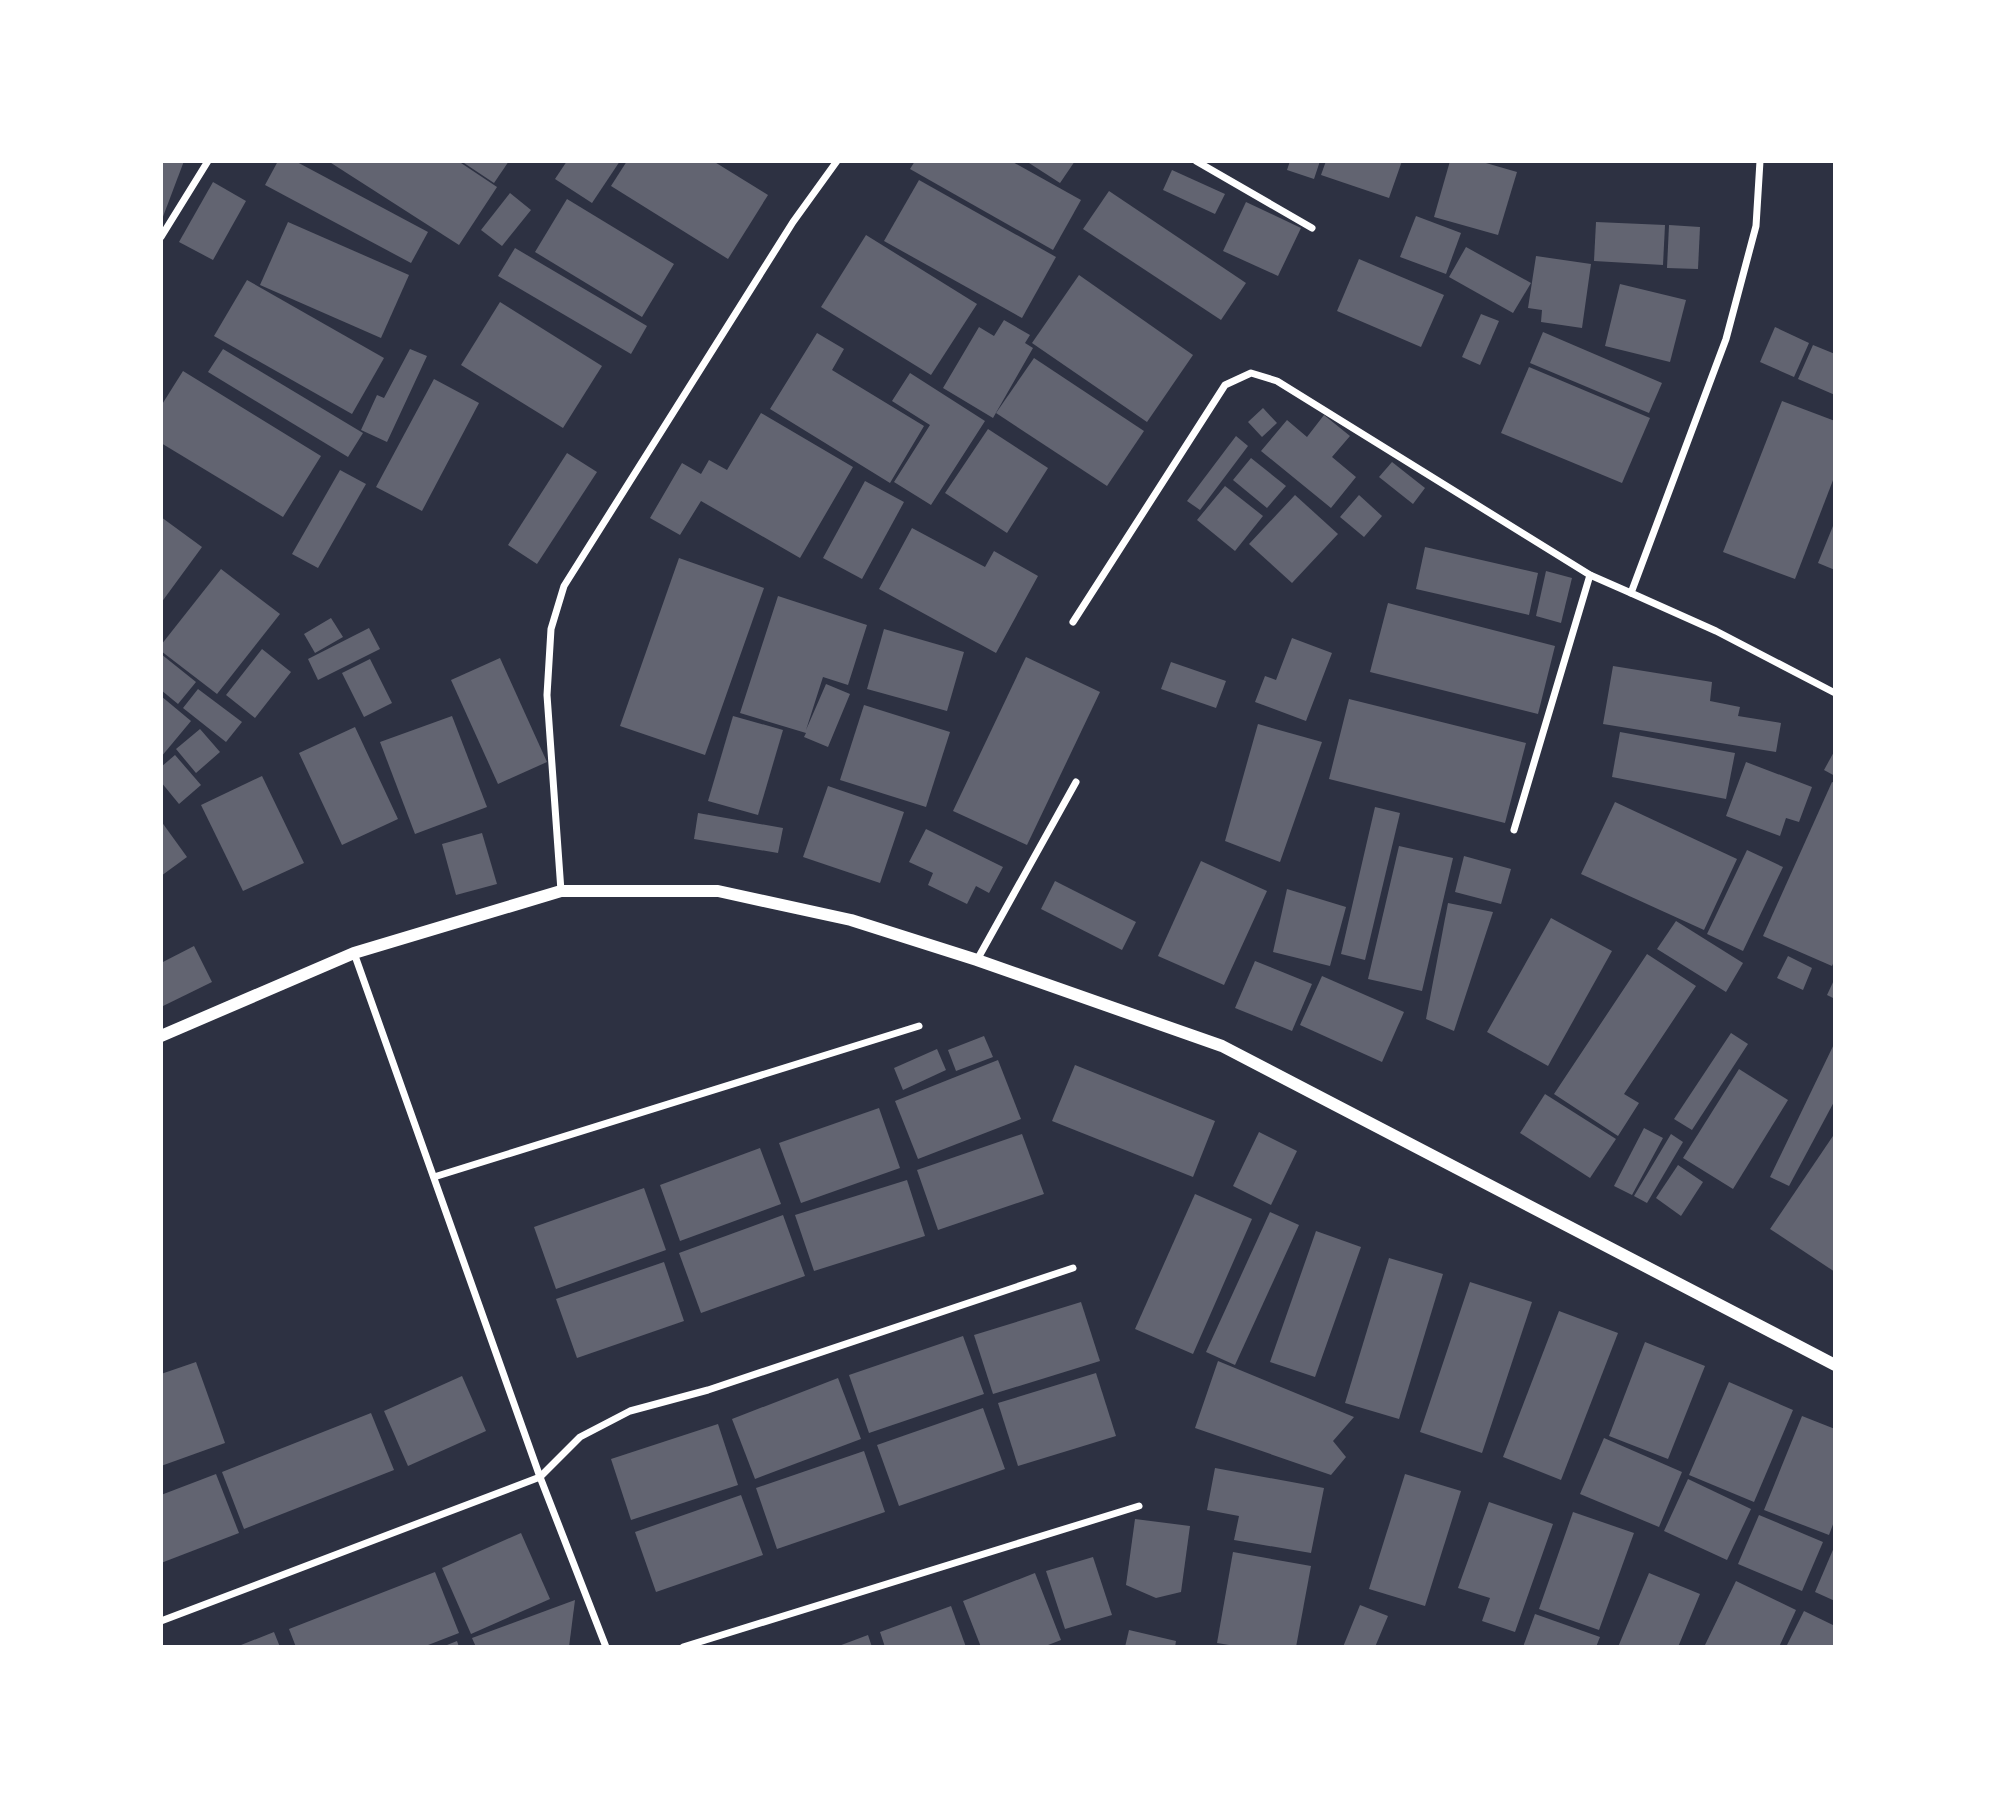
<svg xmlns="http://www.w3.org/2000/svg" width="1996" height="1808" viewBox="0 0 1996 1808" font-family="'Alegreya Sans',sans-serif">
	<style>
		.building { fill: #626471 }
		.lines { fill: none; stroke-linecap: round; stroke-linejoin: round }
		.minor { stroke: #fff; stroke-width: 7 }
		.tertiary { stroke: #fff; stroke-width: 12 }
	</style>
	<rect width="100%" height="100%" fill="#2d3142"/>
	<g class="building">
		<path d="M161 161H184L161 222Z"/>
		<path d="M278 161H295L428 232 411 263 265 185Z"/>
		<path d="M328 161H458L497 187 459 245Z"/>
		<path d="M461 161H509L494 183Z"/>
		<path d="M567 161H620L592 203 555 179Z"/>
		<path d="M627 161H713L768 195 728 259 611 186Z"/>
		<path d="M915 161H1011L1081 200 1053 250 910 169Z"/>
		<path d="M1030 161H1075L1060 183 1029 163Z"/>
		<path d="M1290 161H1320L1314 179 1287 170Z"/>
		<path d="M1326 161H1402L1389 198 1321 175Z"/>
		<path d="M1450 161H1479L1517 172 1498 235 1434 217Z"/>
		<path d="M1172 170 1225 194 1215 214 1163 190Z"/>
		<path d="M919 180 1056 257 1022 318 884 241Z"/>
		<path d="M213 182 246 201 213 260 179 242Z"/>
		<path d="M1109 191 1246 283 1221 320 1083 229Z"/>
		<path d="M510 193 531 210 502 246 481 230Z"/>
		<path d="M567 199 674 264 642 317 535 252Z"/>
		<path d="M1246 202 1301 228 1278 276 1223 251Z"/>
		<path d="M1416 216 1461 233 1446 274 1400 257Z"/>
		<path d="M288 222 409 275 381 338 260 285Z"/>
		<path d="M1596 222 1665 225 1663 265 1594 261Z"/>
		<path d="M1669 225 1700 227 1698 269 1667 268Z"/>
		<path d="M866 235 977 304 931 375 821 307Z"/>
		<path d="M1466 247 1531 283 1513 313 1449 277Z"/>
		<path d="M515 248 647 326 631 354 498 276Z"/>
		<path d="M1536 256 1591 264 1582 328 1541 322 1542 310 1528 308Z"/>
		<path d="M1359 259 1444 295 1421 347 1337 311Z"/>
		<path d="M1079 275 1193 355 1147 422 1032 343Z"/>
		<path d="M247 280 384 358 352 414 214 336Z"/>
		<path d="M1620 284 1686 300 1670 362 1605 346Z"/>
		<path d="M500 302 602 366 563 428 461 365Z"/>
		<path d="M1481 314 1499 321 1480 365 1462 357Z"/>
		<path d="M1004 320 1030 335 1025 343 1033 348 993 418 943 388 979 327 994 336Z"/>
		<path d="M1775 327 1809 343 1794 377 1760 362Z"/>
		<path d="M1543 332 1662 383 1649 413 1530 363Z"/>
		<path d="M817 333 844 349 832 370 924 426 890 483 770 409Z"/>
		<path d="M1813 345 1835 354 1833 368 1835 369V395L1798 379Z"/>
		<path d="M223 349 363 433 348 457 208 372Z"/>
		<path d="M410 349 427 356 387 442 361 430 377 395 384 398Z"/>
		<path d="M1034 358 1144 431 1107 486 996 413Z"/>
		<path d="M1529 367 1650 418 1622 483 1501 433Z"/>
		<path d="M183 371 321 456 283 517 161 443V406Z"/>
		<path d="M910 373 985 421 931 505 894 482 930 425 892 401Z"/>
		<path d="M434 379 479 403 422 511 376 487Z"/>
		<path d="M1782 401 1835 421V475L1795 579 1723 552Z"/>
		<path d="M1263 408 1277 423 1262 437 1248 422Z"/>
		<path d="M761 413 853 467 800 558 701 501 680 535 650 518 682 463 701 474 709 460 727 470Z"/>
		<path d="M1324 415 1350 436 1332 457 1356 477 1331 508 1261 451 1287 420 1307 437Z"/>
		<path d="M988 429 1048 468 1007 533 945 493Z"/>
		<path d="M1236 436 1248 446 1200 510 1187 501Z"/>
		<path d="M567 453 597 472 537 564 508 545Z"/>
		<path d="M1251 458 1286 486 1267 508 1233 480Z"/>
		<path d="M1392 462 1425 488 1413 504 1379 477Z"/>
		<path d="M340 470 366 484 318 568 292 554Z"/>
		<path d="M865 481 904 502 862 579 823 558Z"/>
		<path d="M1225 486 1263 516 1235 551 1197 520Z"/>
		<path d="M1295 495 1338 534 1292 583 1249 544Z"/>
		<path d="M1359 495 1382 516 1364 537 1340 517Z"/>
		<path d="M161 517 202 547 161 603Z"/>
		<path d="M1835 521V570L1818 563Z"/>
		<path d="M912 528 985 567 994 551 1038 576 996 653 879 589Z"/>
		<path d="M1425 547 1538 573 1529 615 1416 589Z"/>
		<path d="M679 558 764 588 705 755 620 726Z"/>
		<path d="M221 569 280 614 217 694 161 651V645Z"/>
		<path d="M1546 571 1572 578 1561 623 1536 616Z"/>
		<path d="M778 596 867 625 848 685 823 677 806 730 826 684 850 694 828 747 804 737 806 733 740 713Z"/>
		<path d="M1388 603 1555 646 1538 714 1370 672Z"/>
		<path d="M331 618 343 637 315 653 304 634Z"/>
		<path d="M369 628 380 649 318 680 308 659Z"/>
		<path d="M884 629 964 652 947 711 867 689Z"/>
		<path d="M1292 638 1332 653 1306 721 1255 702 1265 676 1276 680Z"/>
		<path d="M262 649 291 672 255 718 226 695Z"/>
		<path d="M161 654 196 682 178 704 161 690Z"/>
		<path d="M1026 657 1100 692 1027 845 953 811Z"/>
		<path d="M500 658 547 762 498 784 451 680Z"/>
		<path d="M370 659 392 703 364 717 342 673Z"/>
		<path d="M1171 662 1226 681 1216 708 1161 689Z"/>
		<path d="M1613 666 1712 682 1710 701 1740 707 1738 716 1781 723 1776 752 1603 724Z"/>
		<path d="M198 689 242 722 226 742 183 708Z"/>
		<path d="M161 696 191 721 161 757Z"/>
		<path d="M1349 699 1526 743 1505 823 1329 779Z"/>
		<path d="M864 705 950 732 926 807 840 780Z"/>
		<path d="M452 716 487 807 415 834 380 742Z"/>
		<path d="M733 716 783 730 758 815 708 801Z"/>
		<path d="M1258 724 1322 742 1280 862 1225 841Z"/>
		<path d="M355 727 398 819 342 845 299 753Z"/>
		<path d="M200 729 220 752 196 773 176 749Z"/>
		<path d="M1620 732 1735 753 1726 799 1612 777Z"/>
		<path d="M1835 750V776L1824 770Z"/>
		<path d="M175 755 201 785 179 804 161 782V767Z"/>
		<path d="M1746 762 1812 787 1799 822 1786 818 1780 836 1726 816Z"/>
		<path d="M262 776 304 863 243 891 201 805Z"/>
		<path d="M1832 782 1835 783V959L1832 966 1763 936Z"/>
		<path d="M828 786 904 812 880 883 803 857Z"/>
		<path d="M1615 802 1737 859 1704 930 1581 874Z"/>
		<path d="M1375 807 1400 813 1365 960 1341 954Z"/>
		<path d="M698 813 783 828 778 853 694 839Z"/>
		<path d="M161 821 187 857 161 876Z"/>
		<path d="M926 829 1003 867 989 893 976 886 967 904 928 885 933 873 909 862Z"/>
		<path d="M482 833 497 884 456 895 442 844Z"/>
		<path d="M1399 846 1453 858 1422 991 1368 979Z"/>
		<path d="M1747 850 1783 867 1743 951 1707 934Z"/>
		<path d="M1464 856 1511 869 1501 904 1455 892Z"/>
		<path d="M1201 861 1267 891 1224 985 1158 956Z"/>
		<path d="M1055 881 1136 922 1122 950 1041 909Z"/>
		<path d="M1287 889 1346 907 1330 966 1273 952Z"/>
		<path d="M1448 903 1493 912 1454 1031 1426 1019Z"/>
		<path d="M1551 918 1612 951 1548 1066 1487 1032Z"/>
		<path d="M1676 921 1743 963 1726 992 1657 949Z"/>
		<path d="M194 946 212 982 161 1007V963Z"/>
		<path d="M1647 954 1696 986 1624 1094 1639 1103 1618 1136 1554 1094Z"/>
		<path d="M1788 956 1812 968 1803 990 1777 978Z"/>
		<path d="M1255 961 1312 984 1292 1031 1235 1008Z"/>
		<path d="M1322 976 1404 1012 1382 1062 1300 1025Z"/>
		<path d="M1835 978V999L1827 995Z"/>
		<path d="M1731 1033 1748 1044 1692 1130 1674 1119Z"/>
		<path d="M984 1036 993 1057 956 1071 948 1050Z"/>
		<path d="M1835 1042V1100L1789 1186 1770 1177Z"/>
		<path d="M937 1049 946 1070 903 1090 894 1068Z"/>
		<path d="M998 1060 1021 1119 918 1159 895 1101Z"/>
		<path d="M1075 1065 1215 1121 1193 1177 1052 1121Z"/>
		<path d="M1739 1069 1788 1100 1733 1189 1683 1158Z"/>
		<path d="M1545 1094 1616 1139 1590 1178 1520 1133Z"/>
		<path d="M879 1108 900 1168 801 1203 779 1143Z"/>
		<path d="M1644 1128 1663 1138 1632 1195 1614 1186Z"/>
		<path d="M1259 1132 1297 1151 1271 1205 1233 1186Z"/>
		<path d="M1835 1133V1272L1770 1229Z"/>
		<path d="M1022 1134 1044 1194 938 1230 917 1170Z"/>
		<path d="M1671 1134 1683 1142 1647 1203 1634 1196Z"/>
		<path d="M760 1148 781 1204 680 1241 660 1185Z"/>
		<path d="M1678 1165 1703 1182 1681 1216 1656 1198Z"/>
		<path d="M907 1180 925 1236 814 1271 795 1215Z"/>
		<path d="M644 1188 666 1250 556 1289 534 1227Z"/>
		<path d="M1195 1194 1252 1219 1193 1354 1135 1329Z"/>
		<path d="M1270 1212 1299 1225 1235 1365 1206 1352Z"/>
		<path d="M783 1215 805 1276 701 1313 679 1253Z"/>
		<path d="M1316 1231 1361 1247 1315 1377 1270 1362Z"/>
		<path d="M1389 1258 1443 1274 1399 1419 1345 1403Z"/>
		<path d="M664 1262 684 1321 577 1358 556 1299Z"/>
		<path d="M1470 1282 1532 1302 1482 1453 1420 1432Z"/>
		<path d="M1081 1302 1100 1361 993 1394 974 1335Z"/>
		<path d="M1559 1311 1618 1333 1561 1480 1503 1457Z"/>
		<path d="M963 1336 984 1394 869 1433 849 1375Z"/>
		<path d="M1645 1342 1705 1366 1668 1459 1609 1436Z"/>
		<path d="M1218 1361 1354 1417 1333 1441 1346 1457 1331 1475 1195 1428Z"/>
		<path d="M196 1362 225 1443 161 1466V1374Z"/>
		<path d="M1096 1373 1116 1436 1018 1466 998 1403Z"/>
		<path d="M462 1376 486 1431 408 1466 384 1411Z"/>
		<path d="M838 1378 861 1439 755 1479 732 1419Z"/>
		<path d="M1729 1382 1793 1410 1754 1502 1689 1475Z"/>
		<path d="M983 1408 1005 1469 899 1506 877 1445Z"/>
		<path d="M371 1413 394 1470 244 1529 222 1472Z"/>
		<path d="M1802 1416 1835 1429V1519L1829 1535 1764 1510Z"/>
		<path d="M718 1424 738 1485 631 1520 611 1459Z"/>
		<path d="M1604 1438 1682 1472 1659 1527 1580 1494Z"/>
		<path d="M864 1451 885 1512 777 1549 756 1488Z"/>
		<path d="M1215 1468 1324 1488 1311 1553 1234 1540 1239 1516 1207 1510Z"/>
		<path d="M216 1474 239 1533 161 1563V1495Z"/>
		<path d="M1405 1474 1461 1491 1425 1606 1369 1589Z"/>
		<path d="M1688 1479 1751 1509 1727 1560 1664 1531Z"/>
		<path d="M741 1495 763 1555 656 1592 635 1532Z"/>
		<path d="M1489 1502 1553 1524 1515 1632 1482 1621 1490 1598 1458 1588Z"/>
		<path d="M1573 1512 1634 1533 1599 1630 1539 1609Z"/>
		<path d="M1759 1515 1823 1542 1802 1591 1738 1564Z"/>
		<path d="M1135 1519 1190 1526 1181 1592 1156 1598 1126 1585Z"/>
		<path d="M521 1533 550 1599 471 1634 442 1568Z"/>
		<path d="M1835 1545V1601L1815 1592Z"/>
		<path d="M1233 1552 1311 1566 1296 1647H1241L1217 1643Z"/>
		<path d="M1093 1557 1112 1615 1065 1629 1046 1571Z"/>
		<path d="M435 1572 459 1633 423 1647H296L289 1629Z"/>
		<path d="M1035 1573 1061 1640 1043 1647H981L963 1601Z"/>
		<path d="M1649 1573 1700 1594 1678 1647H1618Z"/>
		<path d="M1736 1581 1796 1610 1779 1647H1704Z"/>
		<path d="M575 1600 569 1647H476L472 1638Z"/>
		<path d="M1360 1605 1388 1616 1375 1647H1343Z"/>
		<path d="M951 1606 966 1647H885L880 1632Z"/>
		<path d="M1804 1611 1835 1626V1647H1786Z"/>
		<path d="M1535 1614 1600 1637 1596 1647H1523Z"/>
		<path d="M1129 1630 1176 1641 1175 1647H1125Z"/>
		<path d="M274 1632 280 1647H236Z"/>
		<path d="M868 1635 872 1647H836Z"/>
		<path d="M457 1641 459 1647H442Z"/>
	</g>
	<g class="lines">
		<g class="minor">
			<path d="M1196 161 1312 228"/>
			<path d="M1760 161 1756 226 1726 339 1631 593 1716 631 1835 693"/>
			<path d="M161 237 208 161"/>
			<path d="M1073 622 1225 385 1251 373 1277 381 1590 575 1631 593"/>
			<path d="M1514 830 1590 575"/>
			<path d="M561 891 547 695 551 629 564 586 793 222 837 161"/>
			<path d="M354 953 540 1477 606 1647"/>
			<path d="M977 960 1076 782"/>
			<path d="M434 1177 919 1026"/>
			<path d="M161 1621 540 1477 580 1437 630 1411 708 1390 1073 1268"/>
			<path d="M683 1647 1139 1506"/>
		</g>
		<path class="tertiary" d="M161 1036 354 953 561 891H718L851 920 977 960 1222 1046 1835 1365"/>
	</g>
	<rect width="1996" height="1808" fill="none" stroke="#ffffff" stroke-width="326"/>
</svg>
